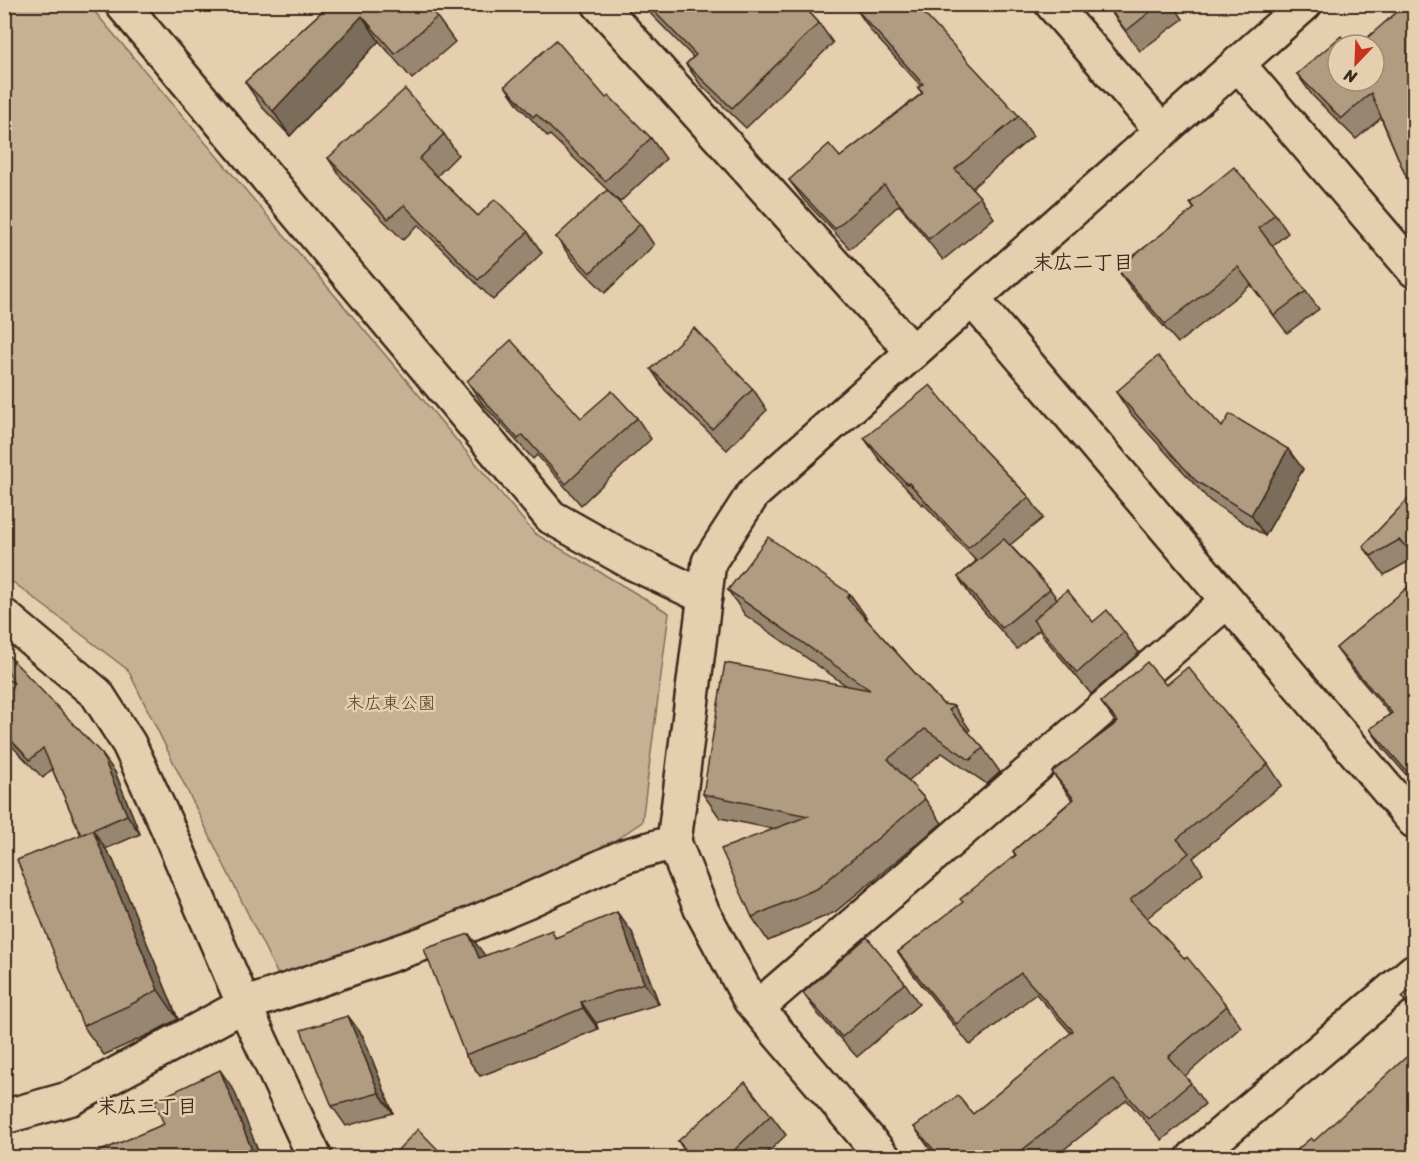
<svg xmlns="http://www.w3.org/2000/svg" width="1419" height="1162" viewBox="0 0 1419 1162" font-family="Sriracha,'Klee One',sans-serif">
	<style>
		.green { fill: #c6b194; stroke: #806e59; stroke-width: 1.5 }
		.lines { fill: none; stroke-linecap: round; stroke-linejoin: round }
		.minor-casing { stroke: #3b2a1e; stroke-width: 38 }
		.minor { stroke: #e5cfae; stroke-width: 33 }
		.wall { fill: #98866f; stroke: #3b2a1e; stroke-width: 1.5 }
		.shaded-wall { fill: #7c6d5a; stroke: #3b2a1e; stroke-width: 1.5 }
		.building { fill: #b19c81; stroke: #3b2a1e; stroke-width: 1.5 }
		.labels { text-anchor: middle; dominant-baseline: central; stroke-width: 5; stroke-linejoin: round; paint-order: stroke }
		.park-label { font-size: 18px; fill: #503e30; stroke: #e5cfae }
		.neighbourhood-label { font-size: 20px; font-weight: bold; fill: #3b2a1e; stroke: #e5cfae }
	</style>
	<rect width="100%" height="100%" fill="#e5cfae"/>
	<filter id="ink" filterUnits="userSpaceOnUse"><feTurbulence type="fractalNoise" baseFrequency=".0167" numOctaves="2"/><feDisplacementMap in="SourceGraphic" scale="12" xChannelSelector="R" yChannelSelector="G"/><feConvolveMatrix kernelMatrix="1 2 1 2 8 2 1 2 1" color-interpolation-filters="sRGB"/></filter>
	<g filter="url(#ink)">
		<path class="green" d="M4 5H89L414 389 534 533 669 613 642 822 581 863 282 983 128 670 5 576Z"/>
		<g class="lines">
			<defs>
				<g id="minor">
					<path d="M122 4 551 517 631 562 705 597"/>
					<path d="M599 4 913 352"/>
					<path d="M1052 4 1162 131"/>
					<path d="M1238 64 1414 270"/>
					<path d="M973 300 1414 821"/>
					<path d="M4 616 97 694 129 744 166 824 244 1005 315 1158"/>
					<path d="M757 1008 1227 601"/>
					<path d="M4 1117 72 1098 244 1005 428 942 527 901 625 856 674 842"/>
					<path d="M884 1158 750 1000 701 909 674 842 709 562 753 494 1305 4"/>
					<path d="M1193 1158 1414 971"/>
				</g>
			</defs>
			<use href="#minor" class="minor-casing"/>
			<use href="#minor" class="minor"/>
		</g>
		<g class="wall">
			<path d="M195 4H212L202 12Z"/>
			<path d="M330 4H428L426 6 437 17 455 42 412 79 379 41 290 136 262 107 245 82Z"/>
			<path d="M641 4H802L819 23 833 43 746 128 700 84 686 64 693 57Z"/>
			<path d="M1105 4H1173L1183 19 1140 51Z"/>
			<path d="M1414 4V190L1408 181 1381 118 1356 139 1312 95 1297 74 1338 81Z"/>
			<path d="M857 10 1019 116 1033 136 972 188 980 197 994 218 943 260 899 205 850 249 804 200 789 180 840 157 922 93 918 88 921 86 871 31Z"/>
			<path d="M505 86 606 98 651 138 666 159 620 202 550 135 548 137 519 106Z"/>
			<path d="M444 134 458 155 437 176 478 216 528 232 542 253 493 300 418 225 403 240 342 179 328 158Z"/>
			<path d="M1190 203 1275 214 1288 233 1272 246 1319 309 1287 333 1251 285 1178 343 1130 287 1117 269 1194 209Z"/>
			<path d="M640 224 654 245 605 293 571 258 556 237Z"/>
			<path d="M651 369 753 389 767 410 727 450 665 390Z"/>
			<path d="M467 381 581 418H637L651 439 581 505 537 455 533 459 481 402Z"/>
			<path d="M1116 392 1222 427 1303 469 1265 536 1210 501 1130 413Z"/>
			<path d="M864 438 983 449 1029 497 1043 518 1010 545 1050 589 1057 599 1093 622 1124 632 1139 653 1091 694 1047 641 1039 630 1017 649 972 598 958 577 976 561 923 503 922 505 879 459Z"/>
			<path d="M1414 493V560L1413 559 1384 575 1363 546Z"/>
			<path d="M1414 582V784L1383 748 1370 729 1390 714 1350 667 1336 648Z"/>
			<path d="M728 590 867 618 866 619 943 704 954 706 970 730 968 732 983 748 1000 772 987 784 942 753 908 781 925 799 942 823 835 912 768 941 752 917 773 829 720 818 703 794 847 686 745 615Z"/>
			<path d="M4 676 115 772 140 834 105 849 113 860 178 1019 150 1034 104 1055 83 1026 81 835 52 769 43 778 4 738Z"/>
			<path d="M1166 685 1268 764 1282 785 1193 858 1203 873 1147 918 1227 1006 1241 1027 1185 1076 1205 1104 1162 1140 1127 1100 1053 1158H937L929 1148 914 1127 973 1114 1071 1033 1036 994 970 1045 912 973 898 952 963 903 1015 855 1013 851 1072 800 1052 772 1116 723 1101 702Z"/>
			<path d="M632 932 659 1004 596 1023 598 1029 528 1058 480 1076 465 1055 484 956 557 937Z"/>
			<path d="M905 983 919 1004 857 1057 818 1014 803 993Z"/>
			<path d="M1414 986V1015L1402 997Z"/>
			<path d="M348 1016 363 1036 393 1113 346 1126 332 1106Z"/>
			<path d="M771 1115 786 1135 762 1158H689L678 1141Z"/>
		</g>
		<g class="shaded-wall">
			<path d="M362 16 379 41 290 136 273 111Z"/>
			<path d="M1288 449 1303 469 1265 536 1251 515Z"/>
			<path d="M850 594 867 618 864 622 847 598Z"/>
			<path d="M102 754 115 772 140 834 127 815Z"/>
			<path d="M93 830 113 860 178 1019 158 990Z"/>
			<path d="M617 912 632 932 659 1004 644 983Z"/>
			<path d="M469 934 484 954 494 978 479 958Z"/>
			<path d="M581 1002 596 1023 598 1029 583 1008Z"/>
			<path d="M348 1016 363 1036 393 1113 379 1093Z"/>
			<path d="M220 1070 234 1090 261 1158H255Z"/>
		</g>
		<g class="building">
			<path d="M330 4H425L437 17 395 54 362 16 273 111 245 82Z"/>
			<path d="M647 4H802L819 23 732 108 686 64 696 55Z"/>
			<path d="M863 4H915L1019 116 955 169 980 197 929 239 884 185 835 229 789 180 829 144 840 157 923 93 918 88 923 84 857 10Z"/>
			<path d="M1106 4H1160L1126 31Z"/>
			<path d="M1406 4H1414V177L1408 181 1371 93 1341 119 1297 74 1341 36 1349 45H1338V81H1374V45H1359Z"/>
			<path d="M556 40 606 98 609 96 651 138 605 181 536 114 533 117 505 86Z"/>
			<path d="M405 89 444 134 419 159 478 216 495 199 528 232 478 280 404 205 388 219 328 158Z"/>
			<path d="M1234 167 1275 214 1259 228 1306 291 1274 315 1238 267 1165 324 1117 269 1195 208 1190 203Z"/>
			<path d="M607 190 640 224 590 273 556 237Z"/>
			<path d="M694 328 753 389 712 429 651 369Z"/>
			<path d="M511 340 581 418 612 391 637 418 566 484 523 435 518 439 467 381Z"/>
			<path d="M1158 356 1222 427 1230 414 1288 449 1251 515 1196 481 1116 392Z"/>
			<path d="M930 385 983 449 1029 497 968 548 909 483 907 484 864 438Z"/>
			<path d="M1414 493V554L1399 540 1371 556 1363 546Z"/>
			<path d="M768 537 850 594 847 598 943 704 954 706 949 710 983 748 970 760 925 729 888 759 925 799 818 888 752 917 721 849 808 816 703 794 725 663 870 690 728 590Z"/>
			<path d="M1004 539 1050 589 1002 628 958 577Z"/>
			<path d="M1414 582V780L1370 729 1392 713 1336 648Z"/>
			<path d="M1067 590 1093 622 1107 610 1124 632 1077 673 1033 620Z"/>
			<path d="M7 654 102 754 127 815 81 835 43 748 30 760 4 733V676L14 684 4 662V656Z"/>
			<path d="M1147 662 1166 685 1188 667 1268 764 1177 839 1189 853 1130 900 1185 959 1187 957 1227 1006 1168 1057 1191 1083 1148 1119 1113 1079 1012 1158H941L914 1127 958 1096 973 1114 1073 1031 1021 973 956 1024 898 952 963 902 960 899 1016 855 1013 851 1074 799 1052 772 1118 722 1101 702Z"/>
			<path d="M93 830 158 990 130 1005 83 1026 17 860Z"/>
			<path d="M617 912 644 983 581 1002 583 1008 513 1037 465 1055 424 949 469 934 479 958 552 930 555 938Z"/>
			<path d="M867 937 905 983 842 1037 803 993Z"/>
			<path d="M1414 986V1010L1402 997Z"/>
			<path d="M348 1016 379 1093 332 1106 301 1030Z"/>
			<path d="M1414 1050V1158H1287L1311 1138 1314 1141Z"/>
			<path d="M220 1070 255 1158H84L164 1124 154 1101Z"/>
			<path d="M745 1082 771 1115 726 1158H693L678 1141Z"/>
			<path d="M418 1129 446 1158H390Z"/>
		</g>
	</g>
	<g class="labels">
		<g class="park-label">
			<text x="391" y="703">末広東公園</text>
		</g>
		<g class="neighbourhood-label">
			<text x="1083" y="262">末広二丁目</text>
			<text x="147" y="1106">末広三丁目</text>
		</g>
	</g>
	<rect width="1419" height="1162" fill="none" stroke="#e5cfae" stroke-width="24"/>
	<rect x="12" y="12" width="1395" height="1138" fill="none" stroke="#3b2a1e" stroke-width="2" filter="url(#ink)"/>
	<g transform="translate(1356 63) rotate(203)"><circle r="28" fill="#e5cfae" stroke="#a18d74" stroke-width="1.5"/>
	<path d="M0-4.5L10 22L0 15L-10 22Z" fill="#c8321e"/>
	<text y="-9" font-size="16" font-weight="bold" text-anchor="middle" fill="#3b2a1e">N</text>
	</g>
</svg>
